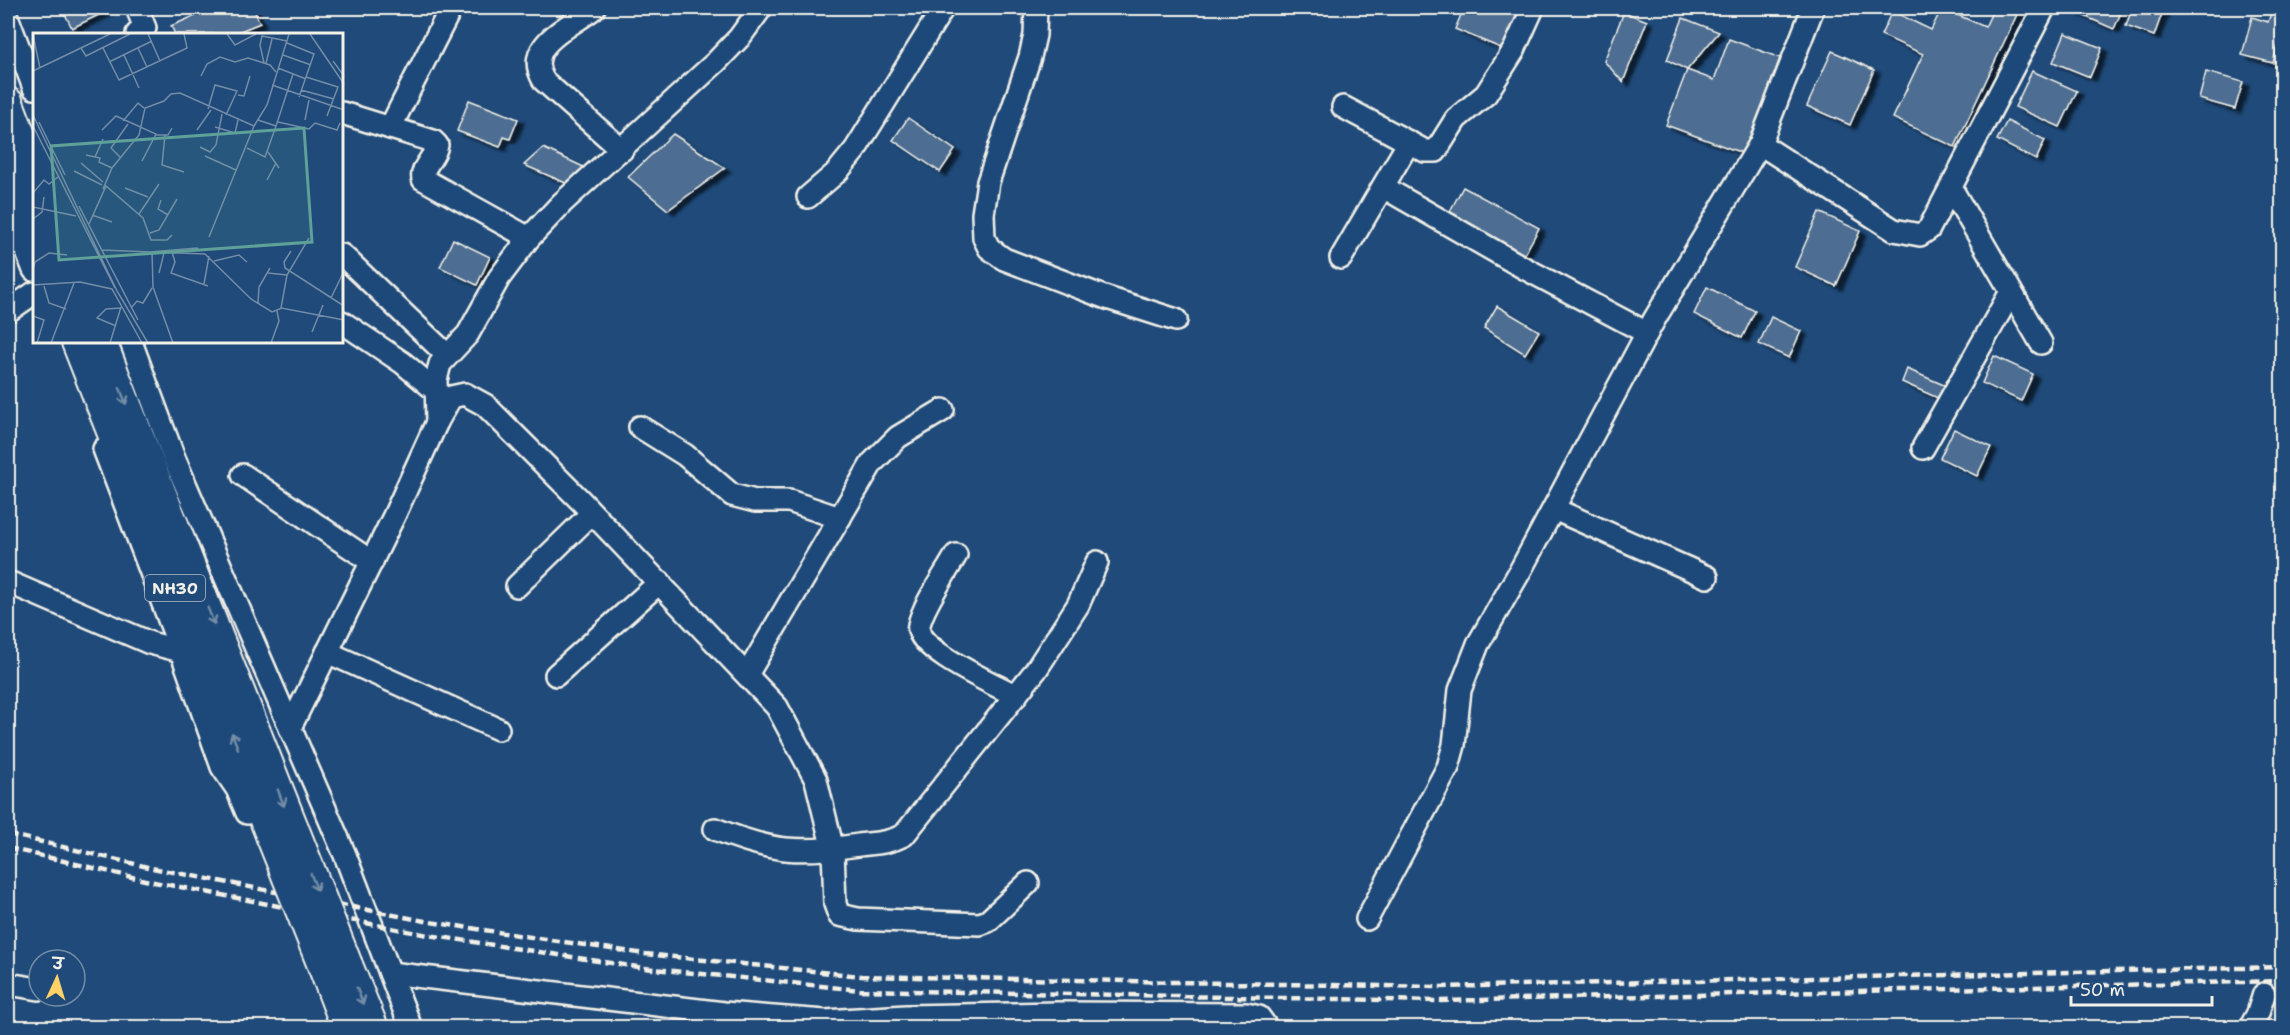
<svg xmlns="http://www.w3.org/2000/svg" width="2290" height="1035" viewBox="0 0 2290 1035" font-family="'Shantell Sans','Playpen Sans Deva',sans-serif">
	<style>
		.building { fill: #4d6e92; stroke: #f4f1e8; stroke-width: 1.5; filter: url(#shadow) }
		.lines { fill: none; stroke-linecap: round; stroke-linejoin: round }
		.minor-casing { stroke: #f4f1e8; stroke-width: 26 }
		.highway-casing { stroke: #f4f1e8; stroke-width: 34 }
		.minor { stroke: #1f4a7a; stroke-width: 21 }
		.highway { stroke: #1f4a7a; stroke-width: 30 }
		.rail { stroke: #f4f1e8; stroke-width: 4.5; stroke-dasharray: 9 4.5; stroke-linecap: butt }
		.highway-bridge-casing { stroke: #f4f1e8; stroke-width: 34; stroke-linecap: butt }
		.highway-bridge { stroke: #1f4a7a; stroke-width: 30 }
		.oneway { stroke: #748da6 }
		.labels { text-anchor: middle; dominant-baseline: central; stroke-width: 4.5; stroke-linejoin: round; paint-order: stroke }
		.shield { fill: #1f4a7a; stroke: #b4bfc7; stroke-width: 1.5 }
		.shield-label { font-size: 16px; font-weight: bold; fill: #f4f1e8 }
		.inset-road { fill: none; stroke: #748da6; stroke-width: 1.5 }
		.view { fill: #5fa199; fill-opacity: 0.15; stroke: #5fa199; stroke-width: 3 }
		.inset-edge { fill: none; stroke: #f4f1e8; stroke-width: 3 }
	</style>
	<defs>
		<filter id="shadow"><feDropShadow dx="6" dy="4" stdDeviation="1.5" flood-color="#0009"/></filter>
	</defs>
	<rect width="100%" height="100%" fill="#1f4a7a"/>
	<filter id="ink" filterUnits="userSpaceOnUse"><feTurbulence type="fractalNoise" baseFrequency=".0167" numOctaves="2"/><feDisplacementMap in="SourceGraphic" scale="12" xChannelSelector="R" yChannelSelector="G"/><feConvolveMatrix kernelMatrix="1 2 1 2 8 2 1 2 1" color-interpolation-filters="sRGB"/></filter>
	<g filter="url(#ink)">
		<g class="building">
			<path d="M62 8H113L72 28Z"/>
			<path d="M213 8H253L260 23 233 34H175L171 26Z"/>
			<path d="M1464 8H1527L1508 51 1455 29Z"/>
			<path d="M1942 8 1985 27 1994 8H2020L1955 147 1893 118 1923 54 1881 35 1892 11 1931 30Z"/>
			<path d="M2066 8H2117L2122 10 2114 29Z"/>
			<path d="M2132 8H2164L2154 36 2126 26Z"/>
			<path d="M1624 12 1647 21 1623 82 1604 61Z"/>
			<path d="M2271 13 2282 16V29L2273 63 2242 55 2252 17 2268 22Z"/>
			<path d="M1683 18 1719 32 1687 70 1667 60Z"/>
			<path d="M2065 33 2102 48 2090 77 2053 62Z"/>
			<path d="M1729 39 1780 58 1745 154 1666 125 1687 70 1714 80Z"/>
			<path d="M1832 51 1874 70 1850 125 1807 106Z"/>
			<path d="M2032 71 2077 91 2060 127 2015 107Z"/>
			<path d="M2206 72 2243 82 2235 109 2199 99Z"/>
			<path d="M469 100 518 119 510 139 504 137 500 147 457 131Z"/>
			<path d="M908 118 955 150 940 172 893 140Z"/>
			<path d="M2007 121 2045 140 2036 160 1997 140Z"/>
			<path d="M673 134 725 168 668 210 628 177Z"/>
			<path d="M543 148 592 171 575 187 524 165Z"/>
			<path d="M1463 187 1539 228 1523 257 1448 215Z"/>
			<path d="M1819 212 1860 231 1836 286 1795 267Z"/>
			<path d="M453 239 490 257 477 285 440 267Z"/>
			<path d="M1707 287 1755 311 1742 338 1694 314Z"/>
			<path d="M1497 306 1539 331 1525 354 1484 328Z"/>
			<path d="M1771 317 1801 331 1789 358 1759 344Z"/>
			<path d="M1994 356 2033 374 2021 401 1982 383Z"/>
			<path d="M1907 369 1946 386 1940 399 1902 382Z"/>
			<path d="M1954 429 1991 447 1977 476 1940 458Z"/>
		</g>
		<g class="lines">
			<defs>
				<g id="minor">
					<path d="M594 8C569 28 522 45 544 81L622 150"/>
					<path d="M1036 8 1035 35 1030 57 988 182 983 214 984 238 989 248 1004 259 1104 297 1176 320"/>
					<path d="M8 19 34 88"/>
					<path d="M137 34 145 28 137 8"/>
					<path d="M1343 107 1425 151H1436L1456 119 1486 94 1514 50 1533 8"/>
					<path d="M342 113 433 141 437 145C435 158 420 168 423 179L529 238"/>
					<path d="M390 128 451 8"/>
					<path d="M1760 144 1894 230 1920 235 1929 229 2044 8"/>
					<path d="M1383 187 1524 268 1647 333"/>
					<path d="M1951 188 2041 343"/>
					<path d="M808 197 837 172 855 150 943 8"/>
					<path d="M8 205 34 270"/>
					<path d="M342 255 447 355"/>
					<path d="M1341 258 1409 142"/>
					<path d="M8 311 34 293"/>
					<path d="M342 322 403 363 435 390"/>
					<path d="M131 342 174 458 345 855 411 1028"/>
					<path d="M437 422 436 380 440 364 468 334 499 278 529 238 562 203 716 62 739 38 761 8"/>
					<path d="M640 427 685 455 732 495 755 501H789L840 518"/>
					<path d="M1923 448 2011 292"/>
					<path d="M104 449 181 651 222 767 237 789 247 813"/>
					<path d="M243 475 372 562"/>
					<path d="M1554 509 1707 577"/>
					<path d="M956 555C945 575 923 605 919 625 913 649 997 685 1016 696"/>
					<path d="M8 582 150 643 181 651"/>
					<path d="M517 586 592 513"/>
					<path d="M327 652 498 729"/>
					<path d="M748 673 872 463 898 437 943 410"/>
					<path d="M556 675 660 582"/>
					<path d="M290 728 394 516 437 422 451 397 465 394 485 405 581 501 777 707 816 780 833 850 835 904 839 915 858 919 980 924 988 921 1028 883"/>
					<path d="M715 829C772 852 798 854 859 845 875 843 889 843 904 835L1036 670 1078 605 1097 562"/>
					<path d="M1367 919 1448 767 1454 745 1460 690 1478 644 1519 573 1654 320 1760 144 1813 8"/>
					<path d="M390 973 724 1013 825 1021 906 1016 1058 1013 1246 1014 1259 1017 1267 1028"/>
					<path d="M8 984 39 989"/>
					<path d="M2250 1028 2258 1013 2264 994"/>
				</g>
				<g id="highway">
					<path d="M8 103 34 172"/>
					<path d="M8 163 34 233"/>
					<path d="M77 342 271 835"/>
					<path d="M101 342 293 828"/>
					<path d="M347 965 373 1028"/>
					<path d="M324 968 347 1028"/>
				</g>
			</defs>
			<use href="#minor" class="minor-casing"/>
			<use href="#highway" class="highway-casing"/>
			<use href="#minor" class="minor"/>
			<use href="#highway" class="highway"/>
			<g class="rail">
				<path d="M8 834 152 868 430 922 645 954 861 976 1439 987 2282 967"/>
				<path d="M8 848 149 881 428 935 644 968 860 990 1440 1001 2282 981"/>
			</g>
			<defs>
				<g id="highway-bridge">
					<path d="M293 828 347 965"/>
					<path d="M271 835 324 968"/>
				</g>
			</defs>
			<use href="#highway-bridge" class="highway-bridge-casing"/>
			<use href="#highway-bridge" class="highway-bridge"/>
		</g>
		<defs><path id="oneway-shaft" d="M-6 0H5M1.5-3L5.5 0L1.5 3" fill="none" stroke-width="1.6" stroke-linecap="round" stroke-linejoin="round" transform="scale(1.5)"/></defs>
		<g class="oneway">
			<use href="#oneway-shaft" transform="translate(123 396) rotate(69)"/>
			<use href="#oneway-shaft" transform="translate(211 616) rotate(68)"/>
			<use href="#oneway-shaft" transform="translate(235 741) rotate(-111)"/>
			<use href="#oneway-shaft" transform="translate(281 798) rotate(69)"/>
			<use href="#oneway-shaft" transform="translate(314 882) rotate(68)"/>
			<use href="#oneway-shaft" transform="translate(360 996) rotate(68)"/>
		</g>
	</g>
	<g class="labels">
		<rect class="shield" x="145" y="575" width="60" height="26" rx="4.5"/>
		<g class="shield-label">
			<text x="175" y="588">NH30</text>
		</g>
	</g>
	<g transform="translate(33 33)">
		<rect width="310" height="310" fill="#1f4a7a"/>
		<path class="inset-road" d="M115 1 127 28M194 1 202 12 223 1M277 1 311 51M0 2 7 35M254 10 281 21 266 64M48 15 53 23 97 1M70 15 86 47 154 15 151 1M105 15 114 34M91 22 106 55M250 22 278 32M300 28 311 43M76 29 119 8M231 30 227 12 229 3 254 8M233 30 239 6M245 35 273 46M0 38 77 1M168 43 174 31 187 24 202 29 215 25 237 32 243 39M273 44 305 54 294 83M239 52 311 77M268 57 301 66M205 62 211 63 217 43M175 76 182 52 204 58 193 82M0 82 84 258 115 310M225 87 243 93 260 41M272 87 276 67M90 88 105 70 111 75M6 89 32 142M245 89 276 96 282 90 304 97 307 90M0 93 82 255M182 94 202 100 205 87M69 97 83 83 123 101 109 128M164 97 178 77M123 102H135L139 95M132 102 129 132 151 139M167 114 177 119 183 112 189 81M214 115 232 124 243 93M235 119 246 135M53 122 67 125 66 129 79 135M172 123 203 137M62 124 70 106M87 124 78 115 95 91M48 130 70 149M41 138 69 152M234 147 243 130M92 155 115 164M70 156 79 135 106 102 112 75 131 68 138 61 147 60 221 93 234 72 256 1M0 160 11 147 16 151 25 144M128 167 125 176 135 182M46 173 105 287M0 174 43 183M106 181 126 151M59 182 79 189M0 186 9 179 11 164M56 191 73 153 110 185 118 207H134L139 202M117 200 126 197 144 166M176 204 221 93M276 205 254 242 248 275 311 287M69 217 117 219 164 215 167 218M258 218 251 229 252 235 311 273M119 219 120 254 140 310M120 219 172 221 218 266 239 279 249 275M139 219 142 229 138 240 175 253M181 228 206 222 214 229M0 237 2 229 16 220 34 222M126 240 131 220M235 240 254 242M171 251 176 223M0 252 47 249 79 256 109 310M11 253 16 270 33 276M298 265 311 238M225 270 226 254 237 235M98 275 104 268 110 270 119 255M0 283 11 287 4 310M83 293 64 285 73 276 88 275M279 299 290 272M18 310 41 250M77 310 88 274M238 310 246 288 244 278"/>
		<path class="view" d="M271 95 279 209 26 227 18 113Z"/>
		<rect width="310" height="310" class="inset-edge"/>
	</g>
	<rect width="2290" height="1035" fill="none" stroke="#1f4a7a" stroke-width="30"/>
	<rect x="15" y="15" width="2260" height="1005" fill="none" stroke="#f4f1e8" stroke-width="2" filter="url(#ink)"/>
	<g transform="translate(57 978) rotate(4)"><circle r="28" fill="#1f4a7a" stroke="#748da6" stroke-width="1.5"/>
	<path d="M0-4.5L10 22L0 15L-10 22Z" fill="#ffd166"/>
	<text y="-9" font-size="16" font-weight="bold" text-anchor="middle" fill="#f4f1e8">उ</text>
	</g>
	<path d="M2071 996v9h141v-9" fill="none" stroke="#f4f1e8" stroke-width="3"/>
	<text x="2080" y="996" font-size="18" fill="#f4f1e8" stroke="#1f4a7a" stroke-width="4.5" paint-order="stroke">50 m</text>
</svg>
